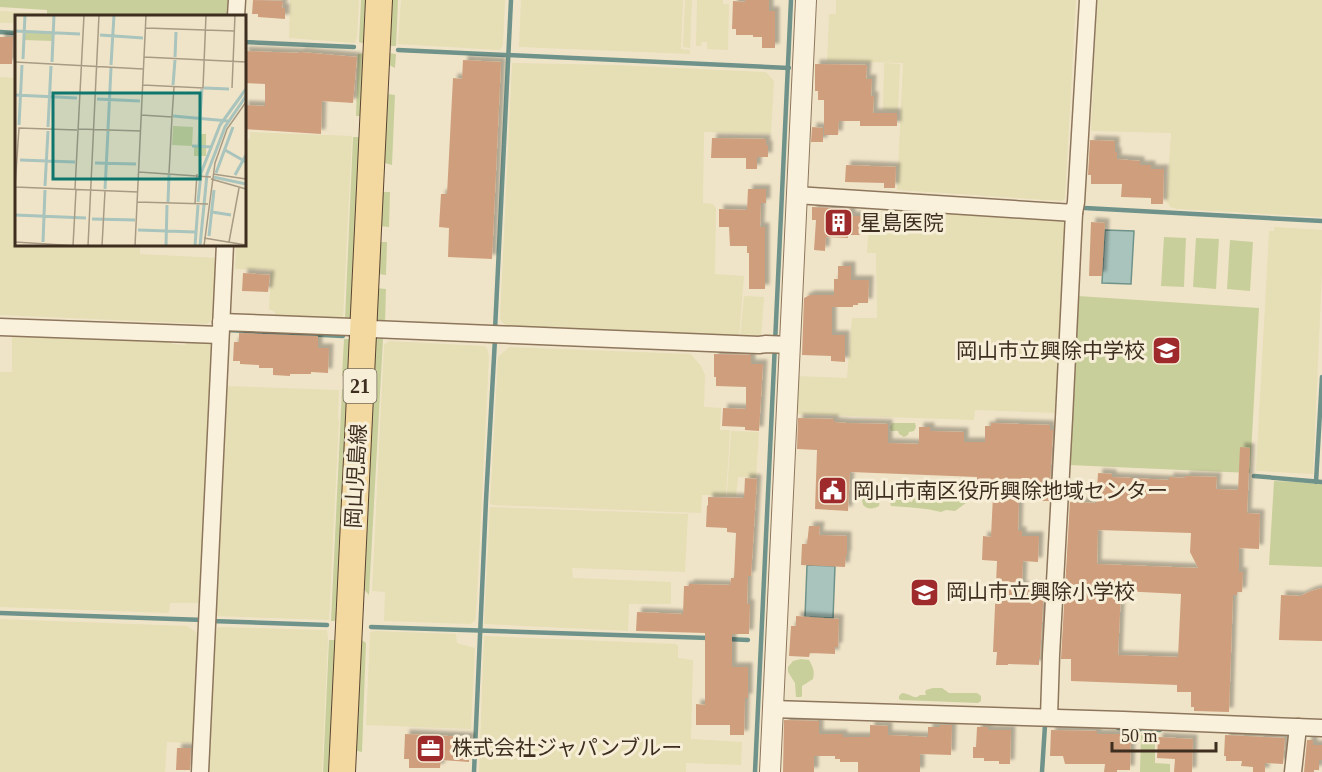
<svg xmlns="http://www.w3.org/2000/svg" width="1322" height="772" viewBox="0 0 1322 772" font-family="'Times New Roman','Noto Sans JP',serif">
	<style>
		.farmland { fill: #e6deb5 }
		.green { fill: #c9cf9b }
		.water { fill: #a9c4bc; stroke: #6f938a; stroke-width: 1.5 }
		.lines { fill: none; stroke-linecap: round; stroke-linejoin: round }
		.stream { stroke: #6f938a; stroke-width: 4.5 }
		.building { fill: #cf9f7d; fill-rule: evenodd; filter: url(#shadow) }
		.minor-casing { stroke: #8d765c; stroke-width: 19 }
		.tertiary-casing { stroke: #8d765c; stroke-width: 22 }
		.primary-casing { stroke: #5b4430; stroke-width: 28 }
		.minor { stroke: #faf1dc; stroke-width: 16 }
		.tertiary { stroke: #faf1dc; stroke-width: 20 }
		.primary { stroke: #f3d9a0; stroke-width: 26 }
		.labels { text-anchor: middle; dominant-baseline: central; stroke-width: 6; stroke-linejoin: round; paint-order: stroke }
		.shield { fill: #f7eed8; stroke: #756857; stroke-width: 1.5 }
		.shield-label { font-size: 20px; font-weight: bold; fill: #3d2e20 }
		.poi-label { font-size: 21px; fill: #3d2e20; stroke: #f7eed8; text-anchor: start }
		.street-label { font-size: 21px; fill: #3d2e20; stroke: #f7eed8 }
		.inset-river { fill: none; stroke: #a9c4bc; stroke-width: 3 }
		.inset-road { fill: none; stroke: #a89b85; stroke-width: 1.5 }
		.view { fill: #0f766e; fill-opacity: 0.15; stroke: #0f766e; stroke-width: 3 }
		.inset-edge { fill: none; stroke: #3d2e20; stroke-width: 3 }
	</style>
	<defs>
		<filter id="shadow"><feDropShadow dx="4.5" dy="-4.5" stdDeviation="1.5" flood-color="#0004"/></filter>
	</defs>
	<rect width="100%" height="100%" fill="#f0e4c8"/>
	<g class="farmland">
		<path d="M290 0H359L357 37 355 43 289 38Z"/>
		<path d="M401 0H505L503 44 501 49 498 50 398 44Z"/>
		<path d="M521 0H683L681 49 690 50V54L519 47Z"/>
		<path d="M685 0H692L690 48 683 47Z"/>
		<path d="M697 0H723V4H729L728 50 707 49V42H702L701 46H696Z"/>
		<path d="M836 0H1076L1065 198 1062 201 897 190 903 63 827 61 829 14H836Z"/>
		<path d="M1097 0H1322V216L1319 217 1177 209 1170 207 1168 203 1166 201 1171 133 1091 131Z"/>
		<path d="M0 11 44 13V16H16V23H0Z"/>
		<path d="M512 63 616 65 766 72 774 81 771 134 704 132 703 203 713 204 716 208 715 274 744 276 739 339 509 327 504 324 500 319Z"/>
		<path d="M884 63 900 64 898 111 883 110Z"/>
		<path d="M0 77 16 78V244L140 245V254L218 258 215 317 207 324 0 315Z"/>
		<path d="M250 132 352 136 343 319 275 316V312L269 309 271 270 235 269 236 245 244 244V140L250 139Z"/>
		<path d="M883 206 1067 219 1057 413 975 410 974 420 794 414 795 376 847 378 852 318H877L876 253H867L869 218H881Z"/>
		<path d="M1274 227 1322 230V272L1313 474 1256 471 1269 231H1274Z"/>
		<path d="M744 296 764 297 761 339 740 338Z"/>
		<path d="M19 333 172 339V344L186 345V340L209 342 212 346 203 603H170L169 613 0 607V372H12V336Z"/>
		<path d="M389 341 484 346 487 348 489 356 476 616 475 621 470 624 384 621 385 592 372 591 384 345Z"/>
		<path d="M509 347 691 354 701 366 705 375 704 407 721 408 720 430H730L726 496 702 495 701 513 492 505 490 503 498 357Z"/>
		<path d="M227 386 339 390 338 418 339 420 329 620 214 616Z"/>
		<path d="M731 431 759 432 756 478 738 477 736 496 727 495Z"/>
		<path d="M490 507 688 514 685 572 572 568 573 578 671 582V604H629L628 631 484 624Z"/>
		<path d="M0 619 187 626 196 632 201 640 193 742 188 743 167 742 165 772H0Z"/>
		<path d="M218 627 327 630 328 638 322 772H208L214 637Z"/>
		<path d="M377 631 456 634 457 643 475 648 471 729 366 725 370 632Z"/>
		<path d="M484 636 676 644 678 646V658L693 660 691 739 742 742 741 765 686 763V772H479Z"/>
	</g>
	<g class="green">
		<path d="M0 0H232L231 16H47V10L0 7Z"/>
		<path d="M361 0H371L365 116H356L358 54 364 53 367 45 359 42Z"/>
		<path d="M386 0H398L396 46H388V53L396 54 395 68 389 65 385 60Z"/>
		<path d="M388 94 395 95 392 165 381 162 384 96Z"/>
		<path d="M353 137H363L353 319H345Z"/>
		<path d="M383 192H390L389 227 376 226 379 195Z"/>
		<path d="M1164 237 1186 238 1184 287 1161 286Z"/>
		<path d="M1196 238 1219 239 1216 289 1193 287Z"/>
		<path d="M1230 240 1253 242 1250 291 1227 289Z"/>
		<path d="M378 242H387L386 275 377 274Z"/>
		<path d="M376 288 386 289 385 325H376Z"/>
		<path d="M1078 296 1259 308 1250 473 1069 465Z"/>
		<path d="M370 338 383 339 369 595 362 587Z"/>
		<path d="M344 339H355L353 368 347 374 342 376Z"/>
		<path d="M342 389 352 391 340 621H331Z"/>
		<path d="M892 423H915L916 427 914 431 909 432 908 435 904 437 899 434 898 431H891L890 427Z"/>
		<path d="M1274 481 1322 483V567L1269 565Z"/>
		<path d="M924 489H939L941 494 954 495 964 490 970 491V500L955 511 946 510 941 512C925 508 908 507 891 506L889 500 895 495 903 497 905 501 912 502 915 495Z"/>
		<path d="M871 493 878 495 880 499 879 506C873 509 868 510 863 505L862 500 866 495Z"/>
		<path d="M329 640H340L334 772H323Z"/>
		<path d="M362 640 366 643 362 752 357 751 353 748 358 641Z"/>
		<path d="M801 659 809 660C813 667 815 671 813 679L802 686V696L801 697H796L795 683 788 672V667L793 661Z"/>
		<path d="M933 688H942L949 693H977L981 696V701L978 703 901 700 899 699V696L902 693C908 693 913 698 917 697L920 695H926L925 692 926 690Z"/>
		<path d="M1141 733H1155V763L1170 764V772H1140Z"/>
	</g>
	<g class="water">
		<path d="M1105 230 1134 231 1131 284 1102 283Z"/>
		<path d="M807 565 835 566 833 618 805 617Z"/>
	</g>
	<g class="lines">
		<g class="stream">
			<path d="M0 32 16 33"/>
			<path d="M244 42 354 47"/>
			<path d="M398 50 789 68"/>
			<path d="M1085 208 1322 221"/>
			<path d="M495 330 511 0"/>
			<path d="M226 332V330L343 336"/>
			<path d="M1254 476 1322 482"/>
			<path d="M1316 482 1322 377"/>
			<path d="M0 613 204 620"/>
			<path d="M211 619V621L327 625"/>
			<path d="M371 627 709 638"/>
			<path d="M727 639 748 640"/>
			<path d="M1118 728 1160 730"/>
			<path d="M474 772 486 500 495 339 497 340"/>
			<path d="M755 772 791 0"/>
			<path d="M1042 772 1045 725"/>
		</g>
	</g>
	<g class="building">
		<path d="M253 0 283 1 282 8H285V19L258 17V14H252Z"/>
		<path d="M745 0H769V11H775V48H762V37H753V35H736V29H732L733 1 745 2Z"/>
		<path d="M0 37H13L12 64H0Z"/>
		<path d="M244 51 300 53V52L357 57 353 103 322 101 321 134 244 129V105L265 106V84L245 83Z"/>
		<path d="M463 60 501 62 492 259 448 257 449 228 439 227 441 194H447L453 78 462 79Z"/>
		<path d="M815 64 867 65 866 79H872L871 96H874L873 113H897V126H860V121H839L838 135H824V100H818V91H815Z"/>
		<path d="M812 127 823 128V142H811Z"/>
		<path d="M712 138 766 139V145H768V157H757V169H746V158H711Z"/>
		<path d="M1090 140 1115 141V152H1117V159L1140 161V165H1151V169H1164L1163 204H1151V198L1121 197 1122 184H1091V175H1088Z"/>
		<path d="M846 165 896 167 895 188H884V183L845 182Z"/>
		<path d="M748 189H766V203H761L760 227H765V289H749V253H747V246H730L729 227H719V209L747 210Z"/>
		<path d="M812 207 851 209V216H864L863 235H848V238L826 237 825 251 814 250 816 220H812Z"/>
		<path d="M1091 222 1105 223 1102 276H1089Z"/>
		<path d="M838 266H851V280H869L868 303H858V305H853V307H832V335H845V362L831 361V356L802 355 804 298 810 295H834V279H838Z"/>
		<path d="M243 273 270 275 268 292 242 291Z"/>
		<path d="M239 333 318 336V348H329L328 373 311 372V374H290V376L273 375V368H259V365L240 364V361H233L234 342H239Z"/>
		<path d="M714 354 751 355V364H763L759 431 745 430V427L722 426 723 408 746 409V387L716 386V377H714Z"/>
		<path d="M798 418 834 419V422L846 423 888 424V443L919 444V427H930V431L964 432V442H985V426H991V423L1050 425V430H1053L1049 501 1019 500 1018 531H1022V536H1039L1038 562 1023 561 1022 586 1044 587 1040 658H1039V665L1008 664V665H996L997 652H993L997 561 982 560 983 536 991 537 993 495 977 494V477L850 472 848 511 815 509 817 450 797 449Z"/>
		<path d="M1240 447 1250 448 1247 513 1260 514 1259 549 1239 548V572H1243L1242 592H1237V595H1233L1229 712 1194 711V707H1191V692H1177V685L1071 681V659H1061L1070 500V502L1096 503 1098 473 1112 474V477L1169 480V477L1185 478V476L1217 477 1216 489 1238 490ZM1098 530 1191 533 1190 552 1198 568 1097 564ZM1121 591 1181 594 1178 657 1118 655Z"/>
		<path d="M745 478 757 479 751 576H748L747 604H750L749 634H732V667H748V698H745L744 735H730V725H696V704L705 705V633L636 631 637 612 683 614 684 586H689V584L730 585 731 578H734L736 533 727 532V528L706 527 707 505 708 506V497L744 498Z"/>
		<path d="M809 526H820L819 535 847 536V555H846L845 567 801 565 802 544H807Z"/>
		<path d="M1322 588V641L1279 640 1281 595 1300 596 1311 591Z"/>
		<path d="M796 616 839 619 838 647H835V654L810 653 809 657 789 656 791 626H796Z"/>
		<path d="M784 720 819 721V734H843V737H870V725L888 726V735L928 737V727H940V725H952L951 755 920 754V772H858V762H840V759H835V756H814V772H783Z"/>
		<path d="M977 727H988V730H1011L1010 764H999V761H984V758H973V747H976Z"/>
		<path d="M1051 730 1097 731V734H1131L1130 770H1117V772H1104L1105 764H1065L1063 756H1050Z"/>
		<path d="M405 734 470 737 469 762 441 760 440 768H409V759H404Z"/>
		<path d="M1225 735 1285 738 1283 764 1265 763V772H1253V767L1241 766 1242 761H1226V756H1224Z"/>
		<path d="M1158 737 1193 739 1192 772H1174L1175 759 1157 758Z"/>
		<path d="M1307 740H1313V745H1322V760H1319V770H1314V772H1304Z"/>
		<path d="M177 748H191L190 770H176Z"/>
	</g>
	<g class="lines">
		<defs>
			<g id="minor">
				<path d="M236 16 237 0"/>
				<path d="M796 195 1074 213 1076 202 1088 0"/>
				<path d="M221 322 352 327 372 329 759 345 766 344 790 345"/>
				<path d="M0 327 220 335"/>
				<path d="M772 709 1123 720 1322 728"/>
				<path d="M1049 717 1051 655 1064 418 1074 213"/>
				<path d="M200 772 225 244"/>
				<path d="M1293 772 1298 727"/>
			</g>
			<path id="tertiary" d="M770 772 806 0"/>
			<path id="primary" d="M342 772 379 0"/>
		</defs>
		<use href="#minor" class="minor-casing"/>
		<use href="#tertiary" class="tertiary-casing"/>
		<use href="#primary" class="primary-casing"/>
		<use href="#minor" class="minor"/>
		<use href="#tertiary" class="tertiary"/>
		<use href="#primary" class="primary"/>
	</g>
	<defs>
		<symbol id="building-square" viewBox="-11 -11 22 22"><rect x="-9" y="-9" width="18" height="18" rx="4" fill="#9e2a2b" stroke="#f7eed8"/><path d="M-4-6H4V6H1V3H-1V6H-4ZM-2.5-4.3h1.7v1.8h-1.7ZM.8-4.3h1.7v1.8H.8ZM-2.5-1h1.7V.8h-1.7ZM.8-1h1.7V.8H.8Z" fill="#fff"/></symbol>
		<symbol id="school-square" viewBox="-11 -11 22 22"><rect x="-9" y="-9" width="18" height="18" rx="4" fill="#9e2a2b" stroke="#f7eed8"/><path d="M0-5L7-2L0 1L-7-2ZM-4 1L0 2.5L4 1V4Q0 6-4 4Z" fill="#fff"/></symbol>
		<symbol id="civic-square" viewBox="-11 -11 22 22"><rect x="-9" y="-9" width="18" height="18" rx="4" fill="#9e2a2b" stroke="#f7eed8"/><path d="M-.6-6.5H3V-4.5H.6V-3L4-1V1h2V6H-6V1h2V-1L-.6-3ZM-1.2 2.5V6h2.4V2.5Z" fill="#fff"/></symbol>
		<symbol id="office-square" viewBox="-11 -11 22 22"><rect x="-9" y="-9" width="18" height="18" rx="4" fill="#9e2a2b" stroke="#f7eed8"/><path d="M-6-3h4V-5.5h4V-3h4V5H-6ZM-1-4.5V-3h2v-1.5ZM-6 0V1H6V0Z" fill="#fff"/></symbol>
	</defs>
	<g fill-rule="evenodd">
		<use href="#building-square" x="822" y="206" width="33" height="33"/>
		<use href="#school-square" x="1150" y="334" width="33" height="33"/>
		<use href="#civic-square" x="816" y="474" width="33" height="33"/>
		<use href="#school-square" x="908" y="576" width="33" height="33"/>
		<use href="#office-square" x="414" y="732" width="33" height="33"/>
	</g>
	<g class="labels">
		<rect class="shield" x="343.5" y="369" width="33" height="34" rx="4.5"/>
		<g class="shield-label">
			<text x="360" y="386">21</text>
		</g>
		<g class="poi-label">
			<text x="860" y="223">星島医院</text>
			<text x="1145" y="351" text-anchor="end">岡山市立興除中学校</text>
			<text x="853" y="491">岡山市南区役所興除地域センター</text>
			<text x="946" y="592">岡山市立興除小学校</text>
			<text x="452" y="748">株式会社ジャパンブルー</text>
		</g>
		<g class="street-label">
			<text transform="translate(356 476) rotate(-87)">岡山児島線</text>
		</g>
	</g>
	<g transform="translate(15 15)">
		<rect width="231" height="231" fill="#f0e4c8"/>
		<path d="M9 16 38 18 37 26 9 25ZM158 111 178 112 177 131 157 130ZM185 119H191V141H179V132L185 131Z" fill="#c9cf9b"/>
		<path class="inset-river" d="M0 16 65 19M85 20 128 23M160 42 161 17M8 44 10 0M37 47 39 0M96 50 99 0M158 70 160 45M189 73 214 74M0 80 62 83M82 84 125 86M158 101 213 106M185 102 187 74M4 110 7 50M33 112 36 51M93 114 96 53M177 131 197 132M184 132 185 104M210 135 231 147M5 145 60 147M80 148 121 149M201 158 218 112M220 160 231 140M198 162 231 169M30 171 33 116M90 174 93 116M153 187 154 160M183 187 186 158 205 110 231 74M197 197 216 200M0 200 71 203M77 204 120 205M123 215 180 217M194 221 199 175M28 227 30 175M151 231 152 190M180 231 183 190M185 231 192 159 210 112 231 81"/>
		<path class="inset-road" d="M131 13 219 16M129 42 231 47M0 47 128 54M128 70 188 73 191 0M217 73 220 0M126 100 157 102 159 72M63 114 126 116M124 157 196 162M154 158 157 102M198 159 231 164M196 164 231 174M0 172 123 177M0 172 4 113 62 115M60 174 69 0M122 187 193 189M180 188 182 159M189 223 231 230M0 227 63 231M214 227 224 173M58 231 61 175M73 231 84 0M87 231 90 176M120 231 131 0M189 231 200 148 212 114 231 87"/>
		<path class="view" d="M38 78H185V164H38Z"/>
		<rect width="231" height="231" class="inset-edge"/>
	</g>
	<path d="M1112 742v9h104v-9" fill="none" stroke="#3d2e20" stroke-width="3"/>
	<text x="1121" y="742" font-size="18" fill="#3d2e20" stroke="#f7eed8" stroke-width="4.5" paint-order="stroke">50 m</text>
</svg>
